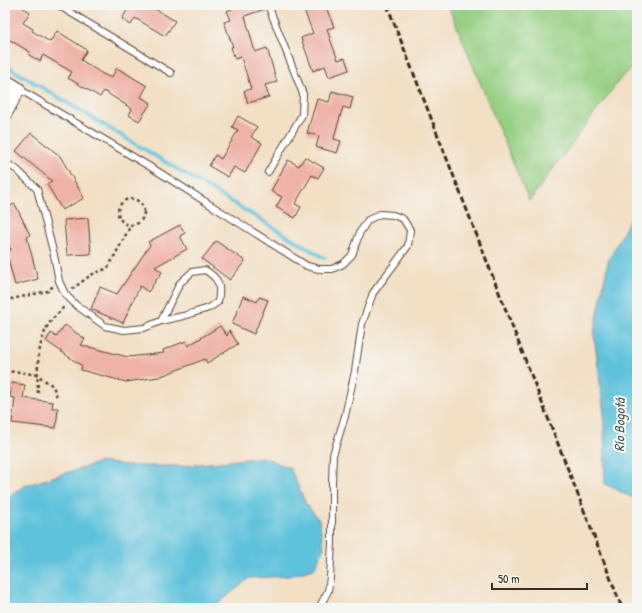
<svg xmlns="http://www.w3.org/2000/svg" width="642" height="613" viewBox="0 0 642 613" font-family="'Patrick Hand',sans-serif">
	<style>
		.green { fill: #95cf82; stroke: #687c50 }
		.water { fill: #5ec2dc; stroke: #4c767d }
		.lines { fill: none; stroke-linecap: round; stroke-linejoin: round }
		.stream { stroke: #5ec2dc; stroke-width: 4 }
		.building { fill: #efb2a7 }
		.service-casing { stroke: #564537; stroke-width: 8 }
		.minor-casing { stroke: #564537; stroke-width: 14 }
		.path { stroke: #564537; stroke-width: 2.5; stroke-dasharray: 3 3; stroke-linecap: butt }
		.service { stroke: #fff; stroke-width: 6 }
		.minor { stroke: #fff; stroke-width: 12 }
		.rail { stroke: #3b2a1e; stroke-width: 3; stroke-dasharray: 6 3; stroke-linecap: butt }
		.labels { text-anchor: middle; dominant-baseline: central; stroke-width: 4; stroke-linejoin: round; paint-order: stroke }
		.water-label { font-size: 14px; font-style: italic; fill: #465857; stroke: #f6f6f2 }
	</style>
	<rect width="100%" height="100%" fill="#f6f6f2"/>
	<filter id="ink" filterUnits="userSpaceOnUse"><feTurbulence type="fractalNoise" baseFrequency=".025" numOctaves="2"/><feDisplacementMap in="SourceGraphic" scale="8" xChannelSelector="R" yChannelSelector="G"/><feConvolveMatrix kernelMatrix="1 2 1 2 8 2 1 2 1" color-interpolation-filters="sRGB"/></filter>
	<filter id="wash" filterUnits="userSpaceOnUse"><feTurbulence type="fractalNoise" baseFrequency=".012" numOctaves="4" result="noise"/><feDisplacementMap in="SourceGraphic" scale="16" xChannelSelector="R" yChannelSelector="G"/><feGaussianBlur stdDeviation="0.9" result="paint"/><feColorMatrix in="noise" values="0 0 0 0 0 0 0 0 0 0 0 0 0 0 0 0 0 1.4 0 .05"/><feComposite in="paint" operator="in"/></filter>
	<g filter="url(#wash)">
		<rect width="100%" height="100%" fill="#f2dfc4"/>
		<path class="green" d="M448 5H637V66L623 75 529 201Z"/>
		<g class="water">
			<path d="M637 205V500L605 484 604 414 594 334 608 262Z"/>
			<path d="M263 457 290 468 306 504 319 520 324 548 314 569 288 576 249 578 213 608H5V499L24 486 101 462 132 466H183Z"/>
		</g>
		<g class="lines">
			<path class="stream" d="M5 65 324 258"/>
		</g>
		<g id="blocks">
			<g class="building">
				<path d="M5 5H18L30 12 23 23 33 29 32 31 50 42 57 31 87 50 81 60 101 73 111 78 117 68 147 86 141 97 151 103 139 121 129 115 132 109 104 91 100 97 68 78 72 72 43 55 40 61 29 55 30 52 5 37Z"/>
				<path d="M130 5H149L175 21 165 36 135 18 131 25 122 19Z"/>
				<path d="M231 5H264L265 9 245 16 255 52 267 48 277 82 265 85 269 97 248 103 244 91 251 89 248 79 241 57 235 59 231 47H233L224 22 231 20 227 11 232 9Z"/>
				<path d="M302 5H325L334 27 327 29 330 39 338 60 345 58 349 70 329 77 325 66 313 71 301 38 313 33Z"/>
				<path d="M332 91 353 97 350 109 343 107 336 130 334 139 341 141 337 153 316 147 319 136 307 133 317 99 329 102Z"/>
				<path d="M238 116 257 127 251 137 262 143 245 173 234 167 228 177 209 166 215 155 221 159 238 130 232 127Z"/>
				<path d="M31 133 60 156 84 198 62 210 47 184 52 181 16 151Z"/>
				<path d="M305 157 324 168 318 178 312 175 302 192 295 204 301 207 295 218 276 207 282 197 271 191 288 160 299 166Z"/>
				<path d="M15 204 30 235 27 237 38 279 15 285 6 251 11 250 5 237V208Z"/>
				<path d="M88 218 91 254 67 255 64 220Z"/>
				<path d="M180 225 185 233 180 236 187 249 155 267 162 272 148 292 140 286 123 323 91 309 100 287 117 294 150 245 148 242Z"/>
				<path d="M216 241 245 261 230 280 202 259Z"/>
				<path d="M243 296 257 302 259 297 268 300 254 334 232 324Z"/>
				<path d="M65 325 85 339 81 345 128 357 164 353 163 350 186 341 188 346 220 326 227 336 229 330 238 344 207 363 205 359 159 377 126 382 81 370 82 366 46 341 51 333 56 337Z"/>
				<path d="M12 383 25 385 23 398 53 402 52 408H58L56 428 12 423 15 398 10 397Z"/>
			</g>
		</g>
	</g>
	<g filter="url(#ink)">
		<use href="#blocks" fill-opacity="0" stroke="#564537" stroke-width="1"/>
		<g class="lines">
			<defs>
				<g id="service">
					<path d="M58 5 171 73"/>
					<path d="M19 89 157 171 307 266 319 269H332L343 264 352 255 360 232 368 220 380 214 393 215 403 219 410 230 408 246 373 293 362 324 355 371 345 416 333 455 332 482V543L330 577 328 591 319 608"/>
					<path d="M5 163 16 169 37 189 54 255 59 281 65 294 76 305 105 326 124 330 144 328 161 321 183 316 209 308 218 302C221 286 220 279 205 270L192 272 180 283 161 321"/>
					<path d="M268 172 302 115 303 94 268 5"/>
				</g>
				<path id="minor" d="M5 80 19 89 5 115"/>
			</defs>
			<use href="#service" class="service-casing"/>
			<use href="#minor" class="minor-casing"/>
			<g class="path">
				<circle cx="131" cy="212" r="13"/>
				<path d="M72 289 91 275 108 268 131 225"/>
				<path d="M5 296 12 299 48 291 53 286"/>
				<path d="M5 374 14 371 37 375 53 386 57 397"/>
				<path d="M38 393C37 371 37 347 47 327 50 320 58 314 63 308L66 307"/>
			</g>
			<use href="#service" class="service"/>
			<use href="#minor" class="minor"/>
			<path class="rail" d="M387 5 622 608"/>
		</g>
	</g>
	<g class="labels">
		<g class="water-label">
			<text transform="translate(619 425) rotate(-89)">Río Bogotá</text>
		</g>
	</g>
	<rect width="642" height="613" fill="none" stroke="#f6f6f2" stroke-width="20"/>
	<path d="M492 583v6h95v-6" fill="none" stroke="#3b2a1e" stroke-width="2"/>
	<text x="498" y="583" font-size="12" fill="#3b2a1e" stroke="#f6f6f2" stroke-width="3" paint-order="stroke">50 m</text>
</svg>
